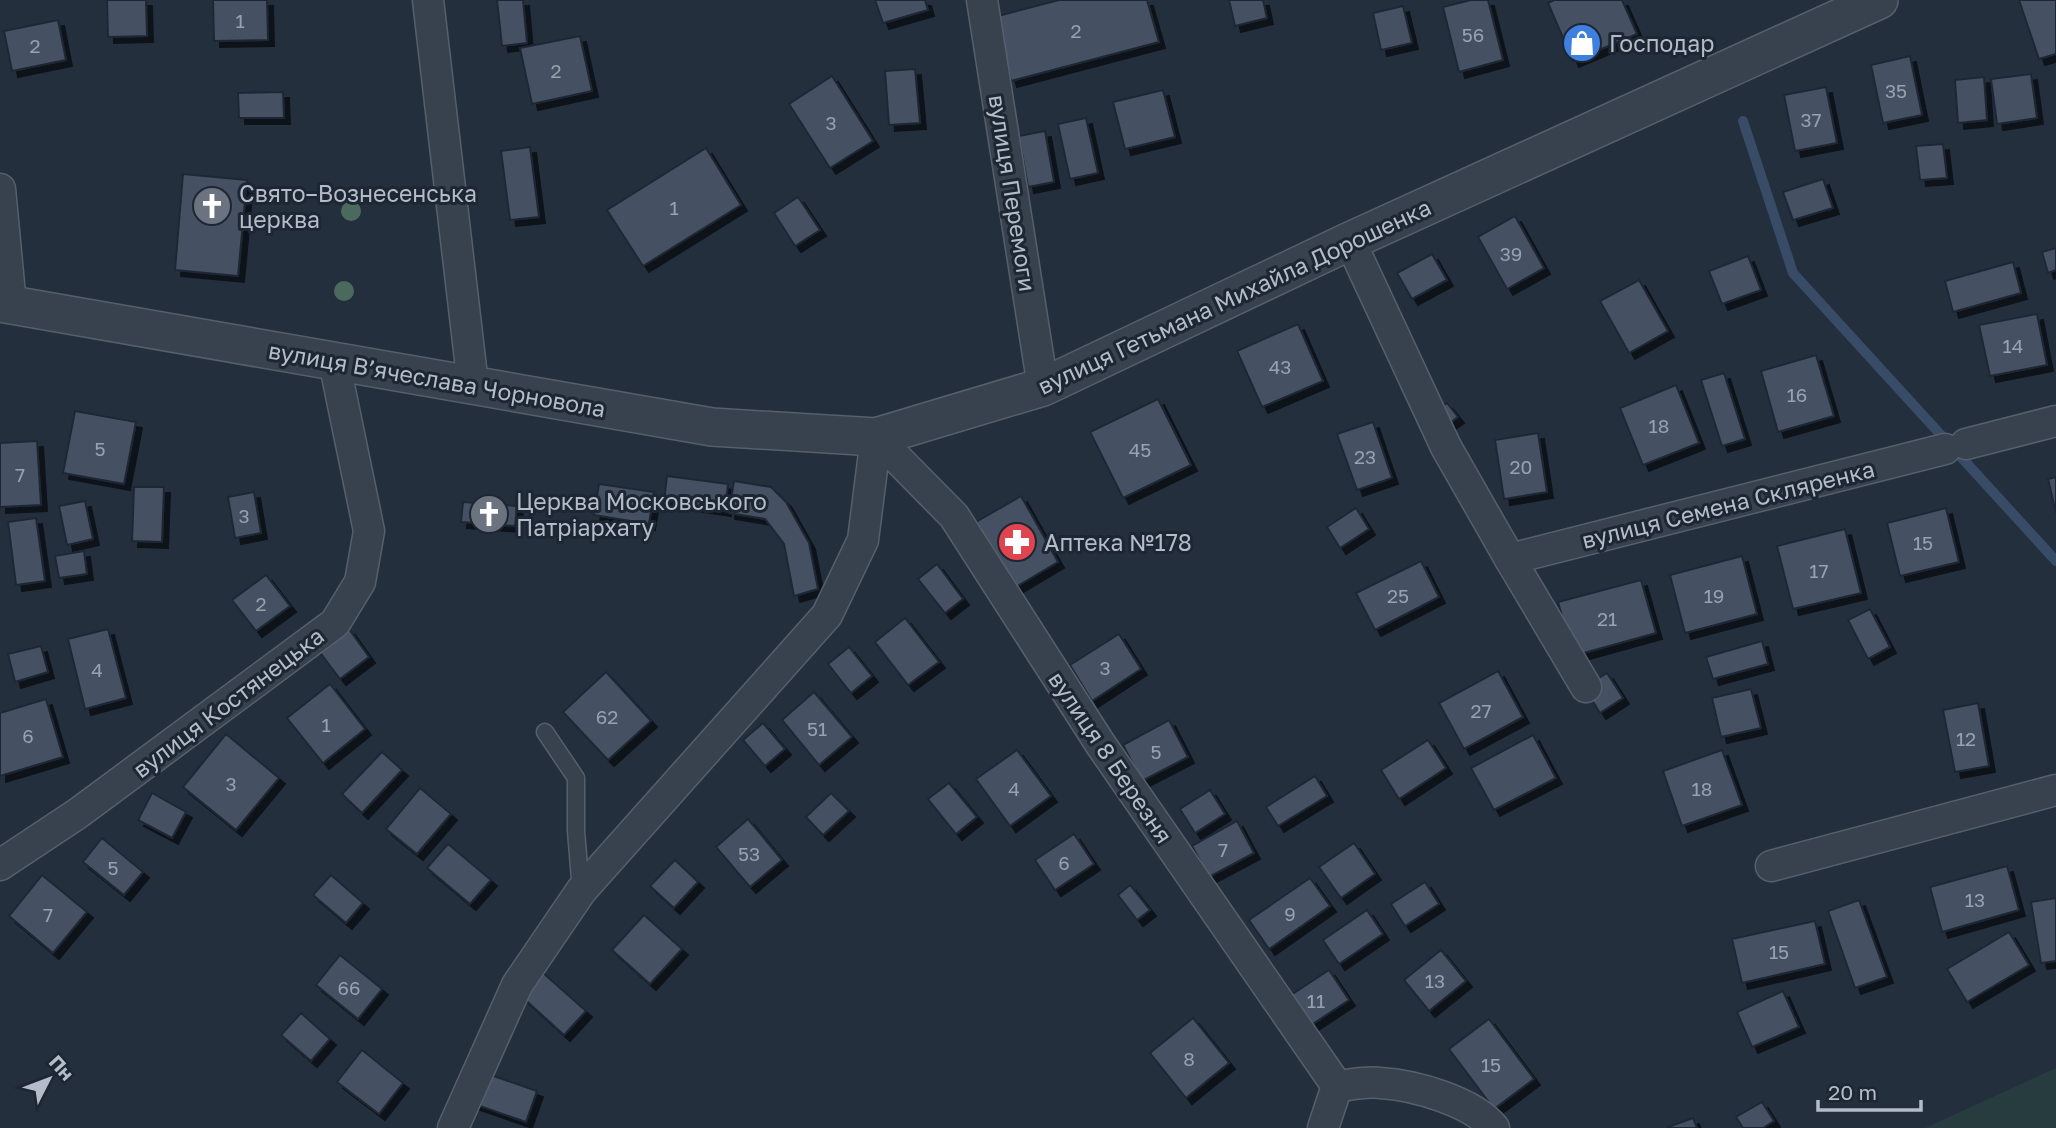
<svg xmlns="http://www.w3.org/2000/svg" width="2056" height="1128" viewBox="0 0 2056 1128" font-family="'Golos Text',sans-serif">
	<style>
		.green { fill: #263c3f }
		.lines { fill: none; stroke-linecap: round; stroke-linejoin: round }
		.stream { stroke: #394c67; stroke-width: 10 }
		.building { fill: #455162; stroke: #1f2835; stroke-width: 2; filter: url(#shadow) }
		.service-casing { stroke: #565f6c; stroke-width: 19 }
		.minor-casing { stroke: #565f6c; stroke-width: 33 }
		.tertiary-casing { stroke: #565f6c; stroke-width: 40 }
		.service { stroke: #38414e; stroke-width: 16 }
		.minor { stroke: #38414e; stroke-width: 30 }
		.tertiary { stroke: #38414e; stroke-width: 37 }
		.tree { fill: #4b6a5d }
		.labels { text-anchor: middle; dominant-baseline: central; stroke-width: 6; stroke-linejoin: round; paint-order: stroke }
		.number-label { font-size: 19px; fill: #98a1af }
		.poi-label { font-size: 23px; fill: #b4bcc9; stroke: #1d2633; text-anchor: start }
		.street-label { font-size: 23px; fill: #b4bcc9; stroke: #1d2633 }
	</style>
	<defs>
		<filter id="shadow"><feDropShadow dx="6" dy="6" stdDeviation="0" flood-color="#0009"/></filter>
	</defs>
	<rect width="100%" height="100%" fill="#242f3e"/>
	<path class="green" d="M2056 1068V1128H1925Z"/>
	<g class="lines">
		<path class="stream" d="M1743 121 1793 273 2056 561"/>
	</g>
	<g class="building">
		<path d="M107 0H146L147 36 108 37Z"/>
		<path d="M213 0H267L268 40 214 41Z"/>
		<path d="M497 0H523L527 43 502 46Z"/>
		<path d="M875 0H925L928 10 883 23Z"/>
		<path d="M1059 0H1147L1159 42 1011 81 994 17Z"/>
		<path d="M1229 0H1263L1267 18 1235 26Z"/>
		<path d="M1471 0H1488L1503 60 1459 72 1443 7Z"/>
		<path d="M1554 0H1622L1637 34 1573 61 1548 3Z"/>
		<path d="M2019 0H2056V54L2039 59Z"/>
		<path d="M1403 6 1412 43 1381 50 1373 13Z"/>
		<path d="M58 20 66 60 12 71 4 31Z"/>
		<path d="M580 36 592 91 532 104 520 48Z"/>
		<path d="M1910 56 1922 115 1883 123 1871 65Z"/>
		<path d="M915 69 920 123 889 125 885 71Z"/>
		<path d="M2031 74 2037 118 1997 124 1991 79Z"/>
		<path d="M832 76 873 141 830 168 789 104Z"/>
		<path d="M1984 77 1987 120 1958 123 1955 80Z"/>
		<path d="M1826 87 1837 143 1795 151 1784 95Z"/>
		<path d="M1163 90 1175 137 1125 149 1113 102Z"/>
		<path d="M283 92 284 118H239L238 93Z"/>
		<path d="M1086 118 1098 173 1070 179 1058 124Z"/>
		<path d="M1045 131 1054 182 1028 187 1019 136Z"/>
		<path d="M1943 144 1947 178 1920 180 1916 146Z"/>
		<path d="M530 147 539 217 510 220 501 151Z"/>
		<path d="M706 148 741 205 643 266 607 210Z"/>
		<path d="M183 174 247 180 238 276 175 270Z"/>
		<path d="M1823 179 1833 208 1793 220 1783 192Z"/>
		<path d="M798 197 820 230 795 246 774 213Z"/>
		<path d="M1515 216 1544 268 1507 289 1478 237Z"/>
		<path d="M2056 248V270L2048 273 2042 252Z"/>
		<path d="M1432 254 1447 280 1412 299 1397 273Z"/>
		<path d="M1748 256 1761 290 1722 304 1709 271Z"/>
		<path d="M2013 262 2021 293 1953 312 1945 281Z"/>
		<path d="M1639 280 1668 331 1629 353 1600 301Z"/>
		<path d="M2037 314 2047 365 1990 376 1979 325Z"/>
		<path d="M1298 324 1323 381 1262 407 1237 351Z"/>
		<path d="M1816 355 1834 416 1778 432 1761 371Z"/>
		<path d="M1724 373 1745 439 1722 446 1701 380Z"/>
		<path d="M1676 385 1699 443 1643 465 1620 408Z"/>
		<path d="M1158 399 1191 465 1123 498 1090 432Z"/>
		<path d="M1447 403 1458 417 1433 435 1423 421Z"/>
		<path d="M75 411 136 422 124 484 63 473Z"/>
		<path d="M1373 422 1392 478 1357 490 1337 434Z"/>
		<path d="M1538 433 1547 492 1504 499 1495 440Z"/>
		<path d="M37 441 41 505 0 507V443Z"/>
		<path d="M667 476 728 484 725 510 664 501Z"/>
		<path d="M2056 477V513L2048 479Z"/>
		<path d="M734 481 771 487 786 502 809 543 818 589 794 596 784 544 765 519 729 513Z"/>
		<path d="M599 484 654 492 649 524 594 515Z"/>
		<path d="M134 487H164L162 542 132 541Z"/>
		<path d="M254 492 261 533 235 538 228 497Z"/>
		<path d="M1021 496 1058 562 1014 588 976 522Z"/>
		<path d="M85 501 93 539 67 545 59 506Z"/>
		<path d="M463 502 517 506 515 526 461 522Z"/>
		<path d="M1356 508 1369 529 1340 548 1327 527Z"/>
		<path d="M1946 508 1959 562 1900 576 1887 523Z"/>
		<path d="M36 518 45 581 16 585 8 522Z"/>
		<path d="M1845 529 1861 593 1793 609 1777 546Z"/>
		<path d="M84 551 87 574 59 578 55 556Z"/>
		<path d="M1742 556 1757 614 1685 633 1670 575Z"/>
		<path d="M1421 561 1439 597 1375 630 1356 593Z"/>
		<path d="M937 564 963 599 945 613 918 579Z"/>
		<path d="M266 575 290 606 256 631 232 600Z"/>
		<path d="M1641 580 1656 633 1573 656 1558 602Z"/>
		<path d="M1870 609 1890 647 1868 659 1848 620Z"/>
		<path d="M905 618 939 662 908 685 875 642Z"/>
		<path d="M108 629 126 698 85 709 68 639Z"/>
		<path d="M349 629 369 657 340 679 319 651Z"/>
		<path d="M1119 634 1141 669 1092 701 1070 665Z"/>
		<path d="M1762 641 1768 664 1713 679 1706 657Z"/>
		<path d="M41 646 48 672 15 682 8 654Z"/>
		<path d="M849 647 872 676 851 693 828 664Z"/>
		<path d="M1498 671 1523 717 1464 749 1439 703Z"/>
		<path d="M606 672 651 721 608 760 563 712Z"/>
		<path d="M1607 673 1623 698 1600 713 1584 687Z"/>
		<path d="M330 684 365 729 323 763 287 718Z"/>
		<path d="M1751 689 1761 728 1721 737 1712 698Z"/>
		<path d="M814 692 852 737 819 765 782 720Z"/>
		<path d="M46 699 63 757 0 776V713Z"/>
		<path d="M1978 703 1989 766 1955 772 1943 710Z"/>
		<path d="M1169 720 1188 757 1142 781 1123 745Z"/>
		<path d="M763 723 785 749 765 766 743 740Z"/>
		<path d="M226 734 279 778 236 830 183 787Z"/>
		<path d="M1533 735 1556 778 1494 810 1471 768Z"/>
		<path d="M1428 740 1446 768 1399 799 1381 770Z"/>
		<path d="M1017 750 1051 796 1010 826 976 779Z"/>
		<path d="M1722 750 1742 805 1682 826 1663 771Z"/>
		<path d="M382 752 402 770 362 813 342 794Z"/>
		<path d="M1315 776 1327 796 1278 826 1266 807Z"/>
		<path d="M949 783 977 817 956 834 928 799Z"/>
		<path d="M420 788 451 814 417 854 386 829Z"/>
		<path d="M1210 790 1225 814 1195 833 1180 809Z"/>
		<path d="M152 793 186 812 172 838 138 820Z"/>
		<path d="M831 793 849 811 823 835 806 817Z"/>
		<path d="M748 819 782 860 750 887 716 847Z"/>
		<path d="M1237 821 1254 853 1209 877 1192 846Z"/>
		<path d="M1074 834 1094 864 1055 890 1035 860Z"/>
		<path d="M102 838 143 872 124 895 83 862Z"/>
		<path d="M1354 843 1375 874 1341 898 1319 867Z"/>
		<path d="M448 844 491 880 470 904 427 868Z"/>
		<path d="M675 860 698 882 674 908 650 886Z"/>
		<path d="M2007 866 2019 910 1942 932 1930 887Z"/>
		<path d="M42 875 87 912 53 953 9 916Z"/>
		<path d="M331 875 363 903 346 923 313 895Z"/>
		<path d="M1310 878 1330 906 1269 949 1249 920Z"/>
		<path d="M1425 882 1439 904 1405 926 1391 904Z"/>
		<path d="M1130 885 1150 910 1137 920 1118 895Z"/>
		<path d="M2056 898V961L2041 963 2031 902Z"/>
		<path d="M1859 900 1887 977 1855 988 1828 911Z"/>
		<path d="M1367 910 1383 934 1339 964 1323 940Z"/>
		<path d="M644 915 682 949 650 984 612 950Z"/>
		<path d="M1815 921 1825 964 1742 983 1732 939Z"/>
		<path d="M2009 932 2029 965 1967 1002 1947 969Z"/>
		<path d="M1441 950 1466 981 1429 1011 1404 980Z"/>
		<path d="M340 955 382 989 358 1019 316 985Z"/>
		<path d="M1329 970 1349 1000 1302 1031 1282 1001Z"/>
		<path d="M542 972 586 1011 564 1035 520 995Z"/>
		<path d="M1783 991 1799 1027 1752 1047 1737 1012Z"/>
		<path d="M301 1013 330 1039 311 1061 281 1035Z"/>
		<path d="M1193 1018 1229 1063 1186 1098 1150 1053Z"/>
		<path d="M1489 1019 1534 1079 1494 1109 1449 1049Z"/>
		<path d="M362 1050 403 1083 379 1114 337 1082Z"/>
		<path d="M485 1073 537 1091 526 1122 474 1104Z"/>
		<path d="M1762 1102 1774 1121 1763 1128H1743L1736 1117Z"/>
		<path d="M1693 1118 1697 1128H1669L1668 1127Z"/>
	</g>
	<g class="lines">
		<defs>
			<path id="service" d="M545 732 576 778V831L581 891"/>
			<g id="minor">
				<path d="M428 0 473 385"/>
				<path d="M982 0 1043 387"/>
				<path d="M0 189 11 305"/>
				<path d="M1350 241 1446 447 1510 559 1945 449"/>
				<path d="M876 437 954 516 1101 745 1337 1086 1323 1128"/>
				<path d="M1966 444 2056 421"/>
				<path d="M1510 559 1586 687"/>
				<path d="M0 865 77 814 335 623 360 582 369 531 334 361"/>
				<path d="M1771 866 2056 790"/>
				<path d="M1337 1086C1351 1085 1366 1081 1380 1083 1414 1085 1472 1101 1494 1128"/>
				<path d="M453 1128 517 985 581 891 827 615 863 540 876 437"/>
			</g>
			<path id="tertiary" d="M0 303 712 427 876 437 1043 387 1350 241 1879 0"/>
		</defs>
		<use href="#service" class="service-casing"/>
		<use href="#minor" class="minor-casing"/>
		<use href="#tertiary" class="tertiary-casing"/>
		<use href="#service" class="service"/>
		<use href="#minor" class="minor"/>
		<use href="#tertiary" class="tertiary"/>
	</g>
	<g class="tree">
		<circle cx="351" cy="211" r="10"/>
		<circle cx="344" cy="291" r="10"/>
	</g>
	<defs>
		<symbol id="shop-disc" viewBox="-11 -11 22 22"><circle r="9.5" fill="#3f7fe0" stroke="#1d2633"/><path d="M-5-2.5h2.3a2.7 3.5 0 0 1 5.4 0H5L5.5 6h-11ZM-1.5-2.5h3a1.5 2.3 0 0 0-3 0Z" fill="#fff"/></symbol>
		<symbol id="church-disc" viewBox="-11 -11 22 22"><circle r="9.5" fill="#6b7280" stroke="#1d2633"/><path d="M-1.2-6h2.4v3.5h3.3v2.4h-3.3V6h-2.4V-.1h-3.3v-2.4h3.3Z" fill="#fff"/></symbol>
		<symbol id="pharmacy-disc" viewBox="-11 -11 22 22"><circle r="9.5" fill="#e0444e" stroke="#1d2633"/><path d="M-2-6h4v4h4v4h-4v4h-4v-4h-4v-4h4Z" fill="#fff"/></symbol>
	</defs>
	<g fill-rule="evenodd">
		<use href="#shop-disc" x="1560" y="21" width="44" height="44"/>
		<use href="#church-disc" x="190" y="184" width="44" height="44"/>
		<use href="#church-disc" x="467" y="492" width="44" height="44"/>
		<use href="#pharmacy-disc" x="995" y="520" width="44" height="44"/>
	</g>
	<g class="labels">
		<g class="number-label">
			<text x="240" y="20">1</text>
			<text x="1076" y="30">2</text>
			<text x="1473" y="34">56</text>
			<text x="35" y="45">2</text>
			<text x="556" y="70">2</text>
			<text x="1896" y="90">35</text>
			<text x="1811" y="119">37</text>
			<text x="831" y="122">3</text>
			<text x="674" y="207">1</text>
			<text x="1511" y="253">39</text>
			<text x="2013" y="345">14</text>
			<text x="1280" y="366">43</text>
			<text x="1797" y="394">16</text>
			<text x="1659" y="425">18</text>
			<text x="100" y="448">5</text>
			<text x="1140" y="449">45</text>
			<text x="1365" y="456">23</text>
			<text x="1521" y="466">20</text>
			<text x="20" y="474">7</text>
			<text x="244" y="515">3</text>
			<text x="1923" y="542">15</text>
			<text x="1819" y="570">17</text>
			<text x="1398" y="595">25</text>
			<text x="1714" y="595">19</text>
			<text x="261" y="603">2</text>
			<text x="1607" y="618">21</text>
			<text x="1105" y="667">3</text>
			<text x="97" y="669">4</text>
			<text x="1481" y="710">27</text>
			<text x="607" y="716">62</text>
			<text x="326" y="724">1</text>
			<text x="817" y="728">51</text>
			<text x="28" y="735">6</text>
			<text x="1966" y="738">12</text>
			<text x="1156" y="751">5</text>
			<text x="231" y="783">3</text>
			<text x="1014" y="788">4</text>
			<text x="1702" y="788">18</text>
			<text x="1223" y="849">7</text>
			<text x="749" y="853">53</text>
			<text x="1064" y="862">6</text>
			<text x="113" y="867">5</text>
			<text x="1975" y="899">13</text>
			<text x="1290" y="913">9</text>
			<text x="48" y="914">7</text>
			<text x="1779" y="951">15</text>
			<text x="1435" y="980">13</text>
			<text x="349" y="987">66</text>
			<text x="1316" y="1000">11</text>
			<text x="1189" y="1058">8</text>
			<text x="1491" y="1064">15</text>
		</g>
		<g class="poi-label">
			<text x="1609" y="43">Господар</text>
			<text x="239" y="193">Свято–Вознесенська<tspan x="239" dy="26">церква</tspan></text>
			<text x="516" y="501">Церква Московського<tspan x="516" dy="26">Патріархату</tspan></text>
			<text x="1044" y="542">Аптека №178</text>
		</g>
		<g class="street-label">
			<text transform="translate(1013 193) rotate(81)">вулиця Перемоги</text>
			<text transform="translate(1234 296) rotate(-25)">вулиця Гетьмана Михайла Дорошенка</text>
			<text transform="translate(437 379) rotate(10)">вулиця Вʼячеслава Чорновола</text>
			<text transform="translate(1728 504) rotate(-14)">вулиця Семена Скляренка</text>
			<text transform="translate(228 702) rotate(-37)">вулиця Костянецька</text>
			<text transform="translate(1111 757) rotate(56)">вулиця 8 Березня</text>
		</g>
	</g>
	<g transform="translate(49 1079) rotate(48)" stroke="#1d2633" stroke-width="5" paint-order="stroke">
	<path d="M0-5L12 26L0 18L-12 26Z" fill="#b4bcc9"/>
	<text y="-10" font-size="19" font-weight="bold" text-anchor="middle" fill="#b4bcc9">Пн</text>
	</g>
	<path d="M1818 1100v10h103v-10" fill="none" stroke="#b4bcc9" stroke-width="3.5"/>
	<text x="1828" y="1100" font-size="21" fill="#b4bcc9" stroke="#1d2633" stroke-width="5" paint-order="stroke">20 m</text>
</svg>
